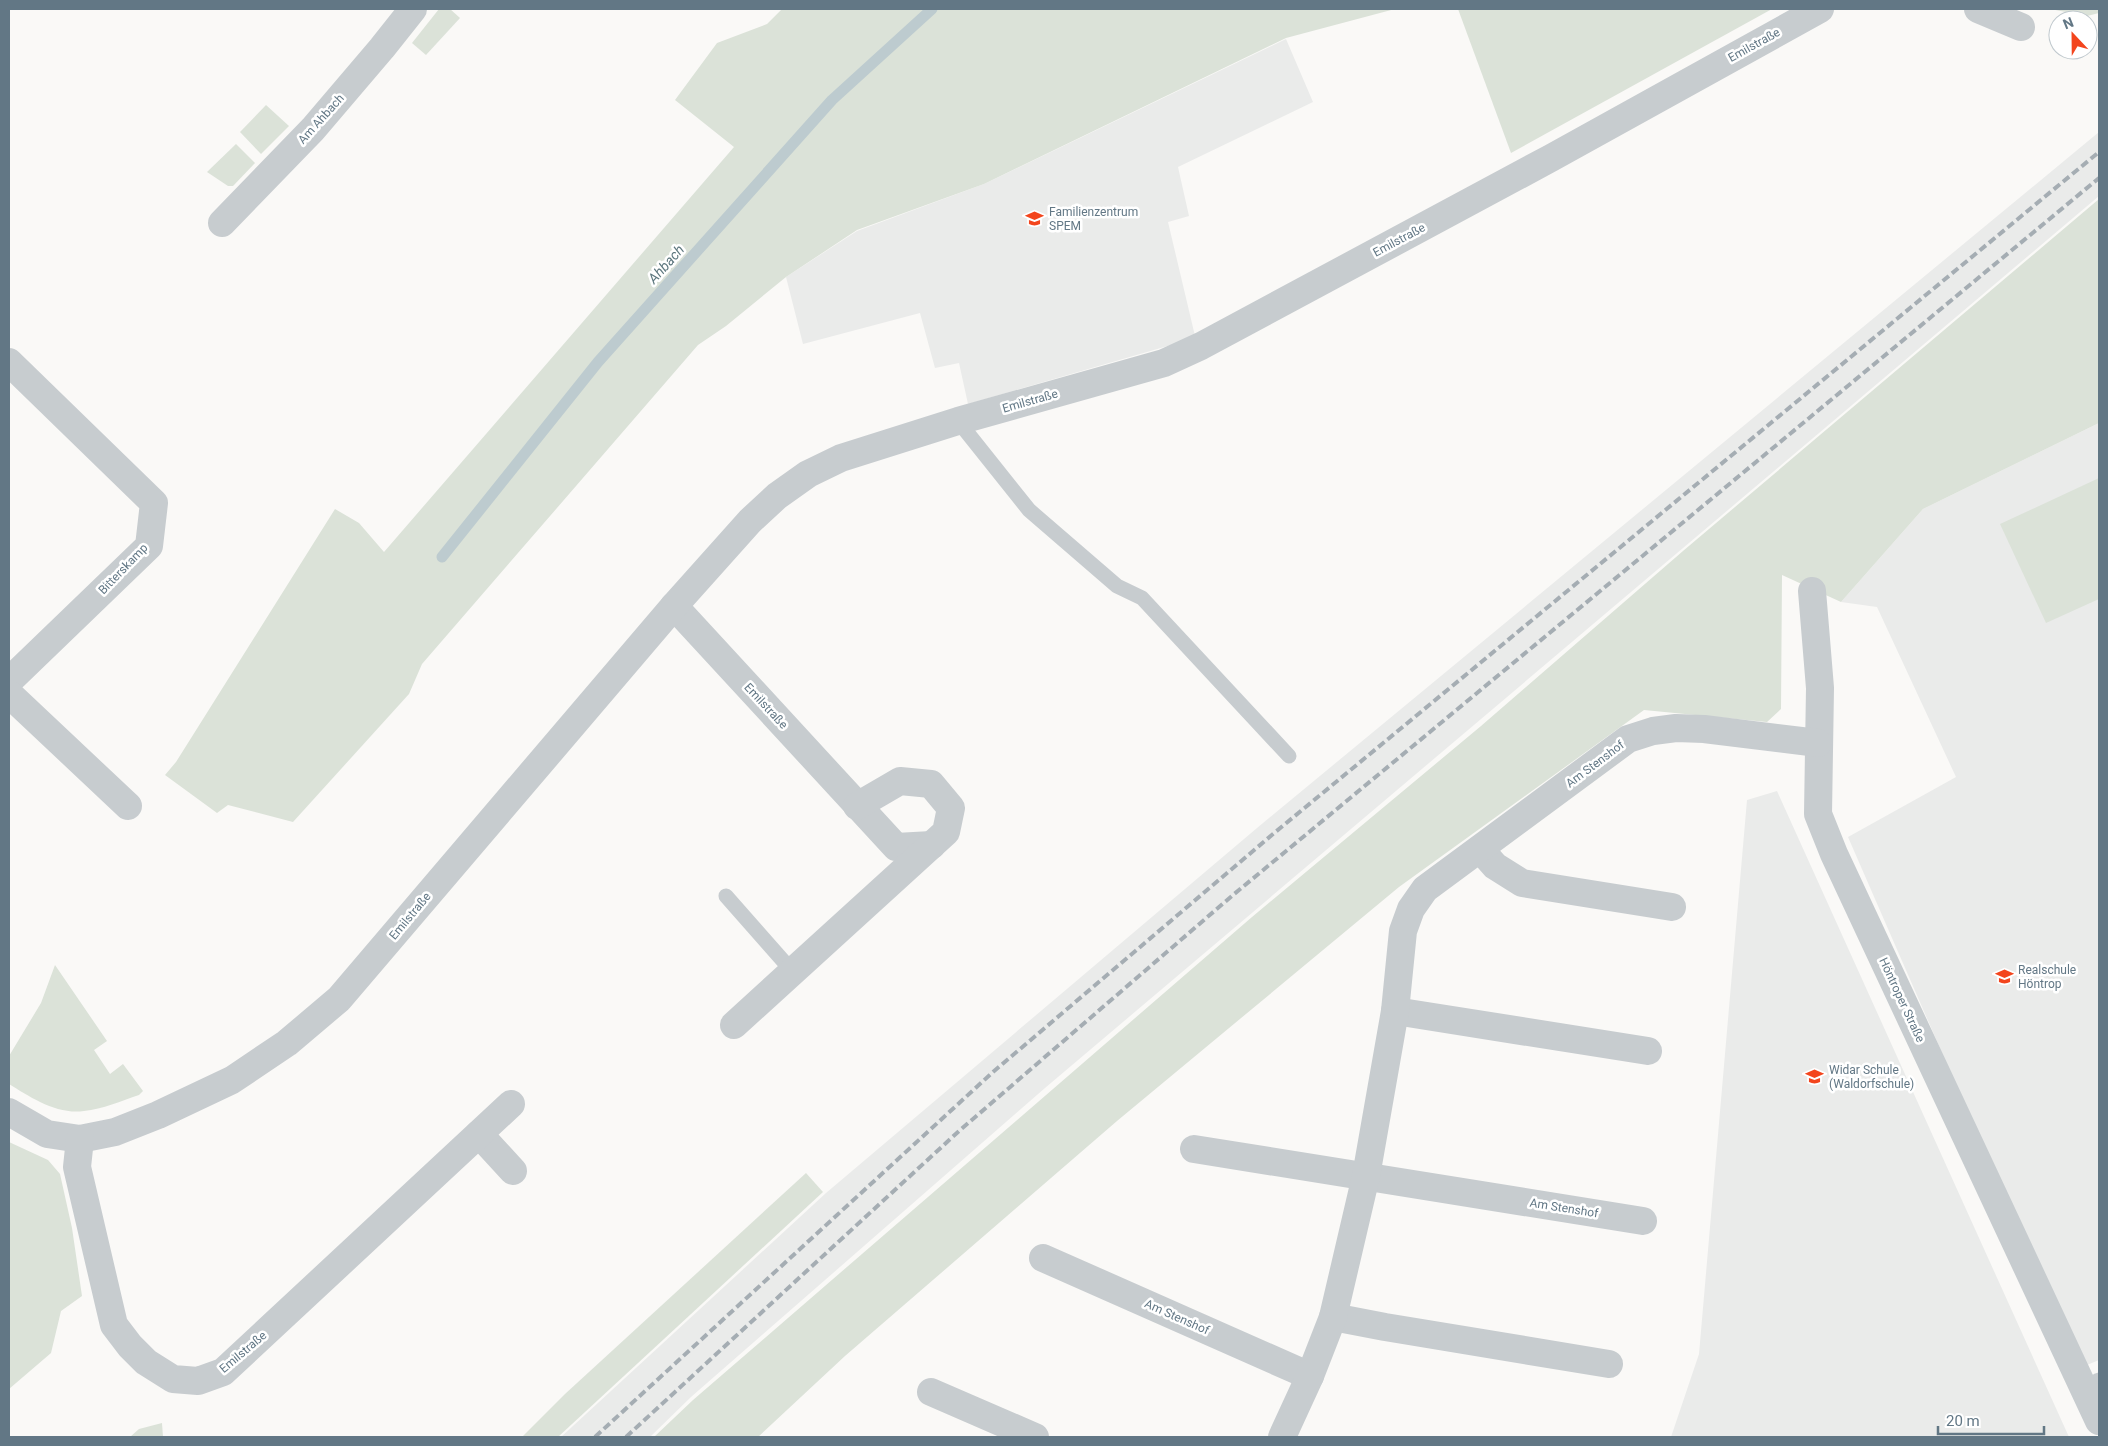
<svg xmlns="http://www.w3.org/2000/svg" width="2108" height="1446" viewBox="0 0 2108 1446" font-family="Roboto,sans-serif">
	<style>
		.built { fill: #eaebea }
		.green { fill: #dbe2d8 }
		.lines { fill: none; stroke-linecap: round; stroke-linejoin: round }
		.stream { stroke: #bdcbcf; stroke-width: 11 }
		.service { stroke: #c7cccf; stroke-width: 15 }
		.minor { stroke: #c7cccf; stroke-width: 28 }
		.rail { stroke: #a5adb3; stroke-width: 4; stroke-dasharray: 8 4; stroke-linecap: butt }
		.labels { text-anchor: middle; dominant-baseline: central; stroke-width: 5; stroke-linejoin: round; paint-order: stroke }
		.street-label { font-size: 12px; fill: #627785; stroke: #fff }
		.poi-label { font-size: 12px; fill: #627785; stroke: #fff; text-anchor: start }
		.water-label { font-size: 14px; font-style: italic; fill: #5d777e; stroke: #fff }
	</style>
	<rect width="100%" height="100%" fill="#faf9f7"/>
	<g class="built">
		<path d="M1286 39 1313 102 1178 167 1189 216 1168 222 1195 336 1171 345 968 404 959 363 935 368 920 313 803 344 786 277 857 231 984 184Z"/>
		<path d="M2099 132V196L1045 1088 691 1397 650 1437H561L826 1193 1257 828Z"/>
		<path d="M2099 423V1360L2087 1365 1970 1117 1848 837 1956 777 1877 607 1841 602 1923 509Z"/>
		<path d="M1777 791 2069 1437H1671L1699 1354 1747 800Z"/>
	</g>
	<g class="green">
		<path d="M439 9H450L460 18 426 55 412 43Z"/>
		<path d="M782 9H1395L1286 38 984 184 857 230 786 277 726 326 698 345 422 664 409 694 293 822 228 805 217 813 165 775 176 762 335 509 359 523 384 552 734 147 675 100 717 43 767 24Z"/>
		<path d="M1458 9H1772L1511 153Z"/>
		<path d="M2050 9H2099V13L2087 16Z"/>
		<path d="M266 105 289 126 261 154 240 132Z"/>
		<path d="M236 144 255 163 233 186H228L207 172Z"/>
		<path d="M2099 199V423L1923 509 1841 602 1782 575 1781 709 1767 722 1644 710 1399 887 1117 1121 845 1356 758 1437H654L693 1400 1252 917 1481 726 1683 551Z"/>
		<path d="M2099 478V599L2046 623 2000 524Z"/>
		<path d="M55 965 107 1041 94 1050 110 1074 123 1064 143 1091 139 1095C121 1101 103 1109 84 1111 57 1115 30 1097 9 1084V1056L41 1003Z"/>
		<path d="M9 1142 48 1160 60 1174 72 1228 82 1296 61 1311 51 1353 9 1389Z"/>
		<path d="M806 1173 823 1192 558 1437H522L565 1394Z"/>
		<path d="M162 1423 163 1437H130L139 1429Z"/>
	</g>
	<g class="lines">
		<path class="stream" d="M442 557 598 362 832 100 932 9"/>
		<g class="service">
			<path d="M958 421 1029 510 1117 586 1142 598 1289 756"/>
			<path d="M726 896 793 972"/>
			<path d="M2083 1387 2099 1380"/>
		</g>
		<g class="minor">
			<path d="M1978 9 2021 27"/>
			<path d="M222 223 313 129 382 48 413 9"/>
			<path d="M9 362 154 503 149 546 9 681"/>
			<path d="M1812 591 1820 688 1818 814 1834 854 2099 1421"/>
			<path d="M674 606 896 847 932 845"/>
			<path d="M9 694 128 806"/>
			<path d="M1480 849 1495 866 1522 883 1672 907"/>
			<path d="M1395 1011 1648 1051"/>
			<path d="M734 1025 946 832 951 808 931 784 900 781 857 806"/>
			<path d="M9 1112 47 1134 80 1139 115 1132 158 1115 232 1080 287 1043 339 999 674 606 750 521 777 496 808 474 841 458 958 421 1164 363 1201 346 1551 158 1820 9"/>
			<path d="M479 1134 513 1171"/>
			<path d="M80 1139 77 1167 114 1325 130 1346 146 1362 173 1379 198 1381 223 1372 511 1104"/>
			<path d="M1194 1149 1643 1221"/>
			<path d="M1043 1258 1310 1376"/>
			<path d="M1333 1317 1385 1327 1609 1364"/>
			<path d="M931 1392 1035 1437"/>
			<path d="M1282 1437 1310 1376 1333 1317 1366 1176 1395 1011 1403 931 1411 909 1425 889 1628 739 1653 731 1676 728 1704 729 1818 743"/>
		</g>
		<g class="rail">
			<path d="M595 1437 993 1072 1273 834 2099 152"/>
			<path d="M626 1437 959 1131 1233 895 2099 178"/>
		</g>
	</g>
	<defs>
		<symbol id="school-bare" viewBox="-9 -9 18 18"><path d="M0-5L7-2L0 1L-7-2ZM-4 1L0 2.5L4 1V4Q0 6-4 4Z" fill="#f3451d" stroke="#fff" stroke-width="2.5" paint-order="stroke"/></symbol>
	</defs>
	<g fill-rule="evenodd">
		<use href="#school-bare" x="1022" y="206" width="25" height="25"/>
		<use href="#school-bare" x="1992" y="964" width="25" height="25"/>
		<use href="#school-bare" x="1802" y="1064" width="25" height="25"/>
	</g>
	<g class="labels">
		<g class="street-label">
			<text transform="translate(1754 45) rotate(-29)">Emilstraße</text>
			<text transform="translate(321 119) rotate(-48)">Am Ahbach</text>
			<text transform="translate(1399 240) rotate(-28)">Emilstraße</text>
			<text transform="translate(1030 401) rotate(-16)">Emilstraße</text>
			<text transform="translate(123 569) rotate(-46)">Bitterskamp</text>
			<text transform="translate(766 706) rotate(47)">Emilstraße</text>
			<text transform="translate(1595 764) rotate(-37)">Am Stenshof</text>
			<text transform="translate(410 916) rotate(-50)">Emilstraße</text>
			<text transform="translate(1902 1000) rotate(65)">Höntroper Straße</text>
			<text transform="translate(1564 1208) rotate(9)">Am Stenshof</text>
			<text transform="translate(1177 1317) rotate(24)">Am Stenshof</text>
			<text transform="translate(243 1352) rotate(-40)">Emilstraße</text>
		</g>
		<g class="poi-label">
			<text x="1049" y="212">Familienzentrum<tspan x="1049" dy="14">SPEM</tspan></text>
			<text x="2018" y="970">Realschule<tspan x="2018" dy="14">Höntrop</tspan></text>
			<text x="1829" y="1070">Widar Schule<tspan x="1829" dy="14">(Waldorfschule)</tspan></text>
		</g>
		<g class="water-label">
			<text transform="translate(666 264) rotate(-48)">Ahbach</text>
		</g>
	</g>
	<rect width="2108" height="1446" fill="none" stroke="#627785" stroke-width="20"/>
	<g transform="translate(2073 35) rotate(338)"><circle r="24" fill="#ffffff" stroke="#c0c9ce"/>
	<path d="M0-4L9 19L0 12L-9 19Z" fill="#f3451d"/>
	<text y="-8" font-size="14" font-weight="bold" text-anchor="middle" fill="#627785">N</text>
	</g>
	<path d="M1938 1426v8h106v-8" fill="none" stroke="#627785" stroke-width="2.5"/>
	<text x="1946" y="1426" font-size="15" fill="#627785" stroke="#ffffff" stroke-width="4" paint-order="stroke">20 m</text>
</svg>
